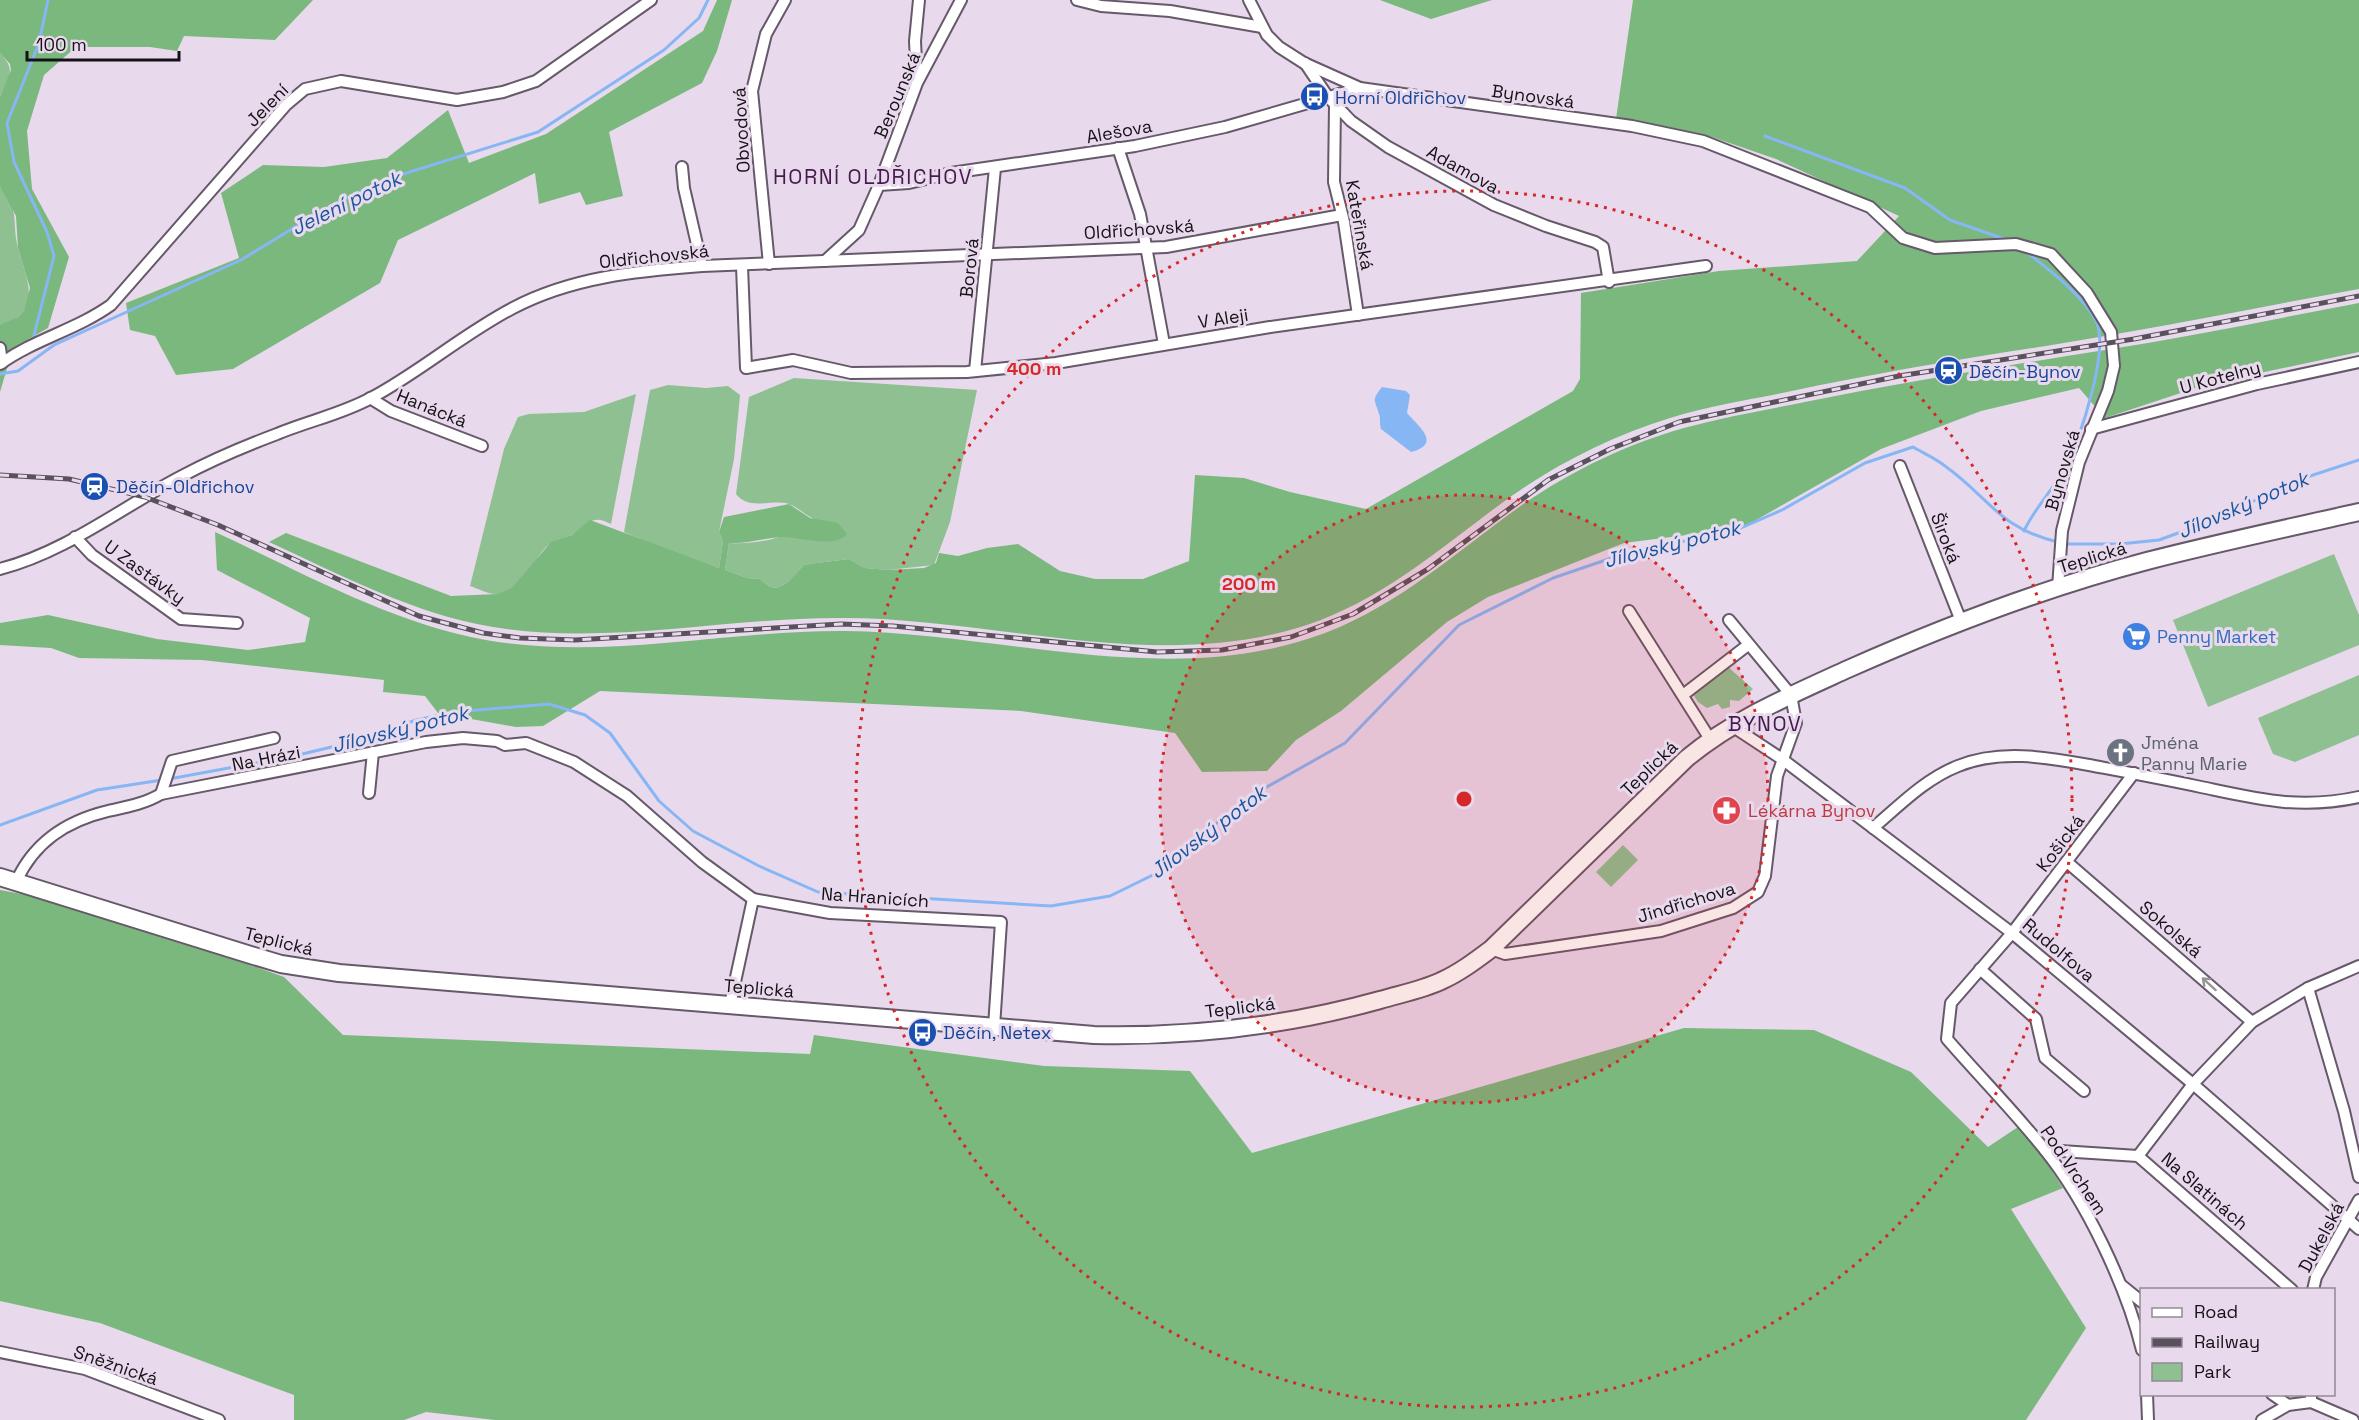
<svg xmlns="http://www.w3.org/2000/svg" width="2359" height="1420" viewBox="0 0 2359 1420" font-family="'Space Grotesk',sans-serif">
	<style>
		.green { fill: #8ec091 }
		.forest { fill: #7ab87e }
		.water { fill: #87b6f5 }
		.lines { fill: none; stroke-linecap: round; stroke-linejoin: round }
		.stream { stroke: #87b6f5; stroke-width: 3 }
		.street-casing { stroke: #665969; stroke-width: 14 }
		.primary-casing { stroke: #665969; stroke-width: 20 }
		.street { stroke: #fff; stroke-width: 10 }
		.primary { stroke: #fff; stroke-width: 16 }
		.rail-casing { stroke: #59515b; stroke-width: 5 }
		.rail { stroke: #e8d9ec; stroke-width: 3; stroke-dasharray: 9; stroke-linecap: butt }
		.oneway { stroke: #969497 }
		.ring { fill: none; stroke: #d62828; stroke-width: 3; stroke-dasharray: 3 6 }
		.labels { text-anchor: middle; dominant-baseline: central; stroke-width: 6; stroke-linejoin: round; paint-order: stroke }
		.street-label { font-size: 18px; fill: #161117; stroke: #e8d9ec }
		.transit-label { font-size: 18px; fill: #164399; stroke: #e8d9ec; text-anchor: start }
		.shop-label { font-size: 18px; fill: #366cbe; stroke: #e8d9ec; text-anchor: start }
		.worship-label { font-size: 18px; fill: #5b616d; stroke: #e8d9ec; text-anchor: start }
		.health-label { font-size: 18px; fill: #be3a42; stroke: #e8d9ec; text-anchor: start }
		.water-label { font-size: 20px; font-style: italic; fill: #19559f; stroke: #e8d9ec }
		.quarter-label { font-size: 21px; letter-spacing: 1.5px; fill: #461a4d; stroke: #e8d9ec }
		.centre { fill: #d62828; stroke: #e8d9ec; stroke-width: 3 }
		.ring-label { font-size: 18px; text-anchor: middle; font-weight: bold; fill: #d62828; stroke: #e8d9ec; stroke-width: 6; stroke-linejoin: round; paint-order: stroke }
	</style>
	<rect width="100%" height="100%" fill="#e8d9ec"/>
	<g class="green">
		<path d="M0 53C17 71 9 76 0 97Z"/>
		<path d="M0 186C21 213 11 220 18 248 26 278 45 313 0 325Z"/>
		<path d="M794 378 977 390 950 522 934 565 888 570 865 568 849 559 816 563 804 565 788 582 777 588 770 587 760 579 747 578 725 570 729 543C763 545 790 535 820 521 807 518 798 506 786 503 769 500 748 510 736 494L749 397Z"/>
		<path d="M668 385 706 388 728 386 740 395 734 459 719 532 723 541 719 568 666 550 624 532 650 390Z"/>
		<path d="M636 394 611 524C593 514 589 523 575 533 566 539 554 539 546 547 533 561 522 589 501 594 492 596 479 589 470 586L504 449 518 417 529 414 584 412Z"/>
		<path d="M2334 554 2359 615V645L2208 707 2173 620Z"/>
		<path d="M1727 666 1753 689 1739 701 1730 700V707L1722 709 1718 704 1707 708 1698 702 1693 694Z"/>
		<path d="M2359 675V735L2295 762 2273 754 2258 718Z"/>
		<path d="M1623 845 1638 860 1611 887 1596 872Z"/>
	</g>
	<g class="forest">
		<path d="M0 0H313L275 40 184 36 177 51 150 47H76L44 75 27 131 32 189 69 257 48 328 13 348 0 392V325L18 317 24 311 30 288 18 248 16 216 0 186V97L11 70 10 64 0 53Z"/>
		<path d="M717 0H732L717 51 702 83 609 132 623 196 586 205 580 192 539 204 535 173 398 240 380 283 233 369 176 375 155 336 130 330 126 303 239 258 221 193 263 165 324 167 387 158 448 110 469 163 546 134 703 31Z"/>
		<path d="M1380 0H1492L1431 19Z"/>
		<path d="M1633 0H2359V289C2255 308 2151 329 2046 346 1960 359 1873 374 1787 392 1748 400 1708 406 1670 418 1615 435 1560 462 1513 495 1450 540 1395 591 1321 620 1167 678 1001 618 843 618 727 617 608 646 493 627 414 614 341 575 269 542L286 533 451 596 498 594 512 588 551 542 572 535 590 520 719 568 723 541 719 532 724 517 789 504 810 518 838 523 847 534C834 549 800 537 782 537 764 538 748 544 729 543L725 570 747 578 760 579 770 587 777 588 788 582 804 565 816 563 849 559 865 568 888 570 924 568 936 563 939 553 958 556 987 548 1018 544 1060 571 1095 579H1143L1189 561 1195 475 1244 478 1290 492 1366 509 1573 391 1580 379 1581 293 1719 271 1857 261 1899 216 1776 159 1712 137 1616 119Z"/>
		<path d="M2359 303V352L2208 384 2105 418 2079 388 1981 411 1881 449 1742 528 1624 543 1488 597 1447 622 1341 711 1296 740 1267 771 1202 772 1175 733 1021 711 600 691 543 726 516 727 438 713 425 696 383 692 384 680 202 660 79 658 51 648 0 645V623L48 615 157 639 248 650 305 642 310 618 217 570 215 532C302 572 391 623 486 640 604 661 726 630 845 631 1004 633 1170 691 1325 633 1401 604 1457 551 1522 505 1571 471 1627 444 1684 428 1724 417 1765 410 1805 402 1905 382 2004 366 2105 350 2190 337 2274 319 2359 303Z"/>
		<path d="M0 890 86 906 284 977 343 1035 810 1054 814 1035 1044 1066 1190 1071 1252 1153 1684 1028 1814 1030 1911 1072 1988 1147 2018 1127 2037 1148 2063 1188 2011 1209 2086 1328 2026 1420H495L426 1412 404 1420H294V1395L100 1323 0 1301Z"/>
	</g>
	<path class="water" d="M1382 387 1406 391 1410 395 1407 413C1418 426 1443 444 1411 452L1381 429C1379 424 1381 418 1379 414 1375 399 1371 401 1382 387Z"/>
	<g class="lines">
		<g class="stream">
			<path d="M1765 136 1905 188 1950 220 2007 240"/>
			<path d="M32 343 54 256 47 232 14 162 7 123 39 43 48 0"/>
			<path d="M0 374 18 371 54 345 241 260 323 210 384 180 538 132 664 50 699 18 708 0"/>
			<path d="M2024 531C2035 507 2054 489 2066 466 2080 440 2110 348 2096 321 2083 295 2048 269 2025 251"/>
			<path d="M2065 544H2120L2159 540 2211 521 2301 479 2359 460"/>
			<path d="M169 779 294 756 369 738 416 720 455 712 549 704 585 715 610 733 659 801 693 831 759 866 818 892 1051 906 1110 896 1161 871 1210 828 1265 788 1345 743 1459 625 1553 578 1638 549 1727 534 1782 510 1865 463 1913 447C1923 453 1935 458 1945 466 1990 498 1998 528 2058 542"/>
			<path d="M0 825 97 790 162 780"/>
		</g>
		<defs>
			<g id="street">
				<path d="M1077 0 1101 6 1170 11 1262 27"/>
				<path d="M1249 0 1267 35 1279 47 1304 63 1360 88 1632 126 1703 141 1870 207 1903 238 1935 248 2016 244 2051 254 2087 293 2111 332 2114 366 2108 391 2079 462 2062 531 2058 588"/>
				<path d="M1305 63 1328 97 1351 121 1388 147 1494 205 1546 226 1595 242 1603 247 1609 282"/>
				<path d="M917 82 915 41 919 0"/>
				<path d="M1335 105 1334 182 1344 222 1358 315"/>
				<path d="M1118 148 1140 214 1164 344"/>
				<path d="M682 167 684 188 702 266"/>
				<path d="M879 185 909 183 951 173 1135 146 1225 127 1360 88"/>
				<path d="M825 261 859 230 879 185 917 83 961 0"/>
				<path d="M769 264 752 91 766 34 785 0"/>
				<path d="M742 266 746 368 793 360 851 373 967 372 1056 363 1270 327 1706 266"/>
				<path d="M0 348 2 363"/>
				<path d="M0 364C35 339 76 330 111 305L286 105 305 89 341 81 457 100 503 92 536 81 651 0"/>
				<path d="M975 371 995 168"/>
				<path d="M370 398 391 411 482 446"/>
				<path d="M2091 429 2257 384 2359 362"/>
				<path d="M1900 466 1961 621"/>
				<path d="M75 537 92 555 181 619 237 623"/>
				<path d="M0 569C66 552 122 507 182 476 212 460 245 446 277 434 308 421 342 414 371 398 420 372 463 334 513 308 572 277 637 271 702 266L1166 247 1342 215"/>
				<path d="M1629 611 1710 739"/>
				<path d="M1683 695 1748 645"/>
				<path d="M1732 726 1782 759 2012 933 2193 1084 2359 1229"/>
				<path d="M2134 773 2012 933 1951 1003 1947 1039C1979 1076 2014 1111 2044 1149 2086 1201 2126 1285 2142 1350"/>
				<path d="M369 793 373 752"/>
				<path d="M161 794 172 761 274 738"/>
				<path d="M1873 828C1900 805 1925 779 1958 766 1999 749 2046 757 2089 765 2126 772 2164 779 2201 787 2258 799 2300 810 2359 797"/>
				<path d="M2067 862 2252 1022"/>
				<path d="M16 882C34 842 66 821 108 811 126 807 144 804 161 794L426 742 463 738 497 741 505 745 526 743 574 762 627 796 702 862 753 899"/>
				<path d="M1491 949 1505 954 1661 931 1733 908 1758 892 1765 876 1777 776 1796 723 1791 695 1729 620"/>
				<path d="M1980 969 2036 1019 2045 1058 2084 1091"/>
				<path d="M2308 988 2344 1111 2359 1177"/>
				<path d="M730 1005 753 899 830 913 1001 922 994 1027"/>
				<path d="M2045 1150 2138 1156 2292 1290"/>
				<path d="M2138 1156 2193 1084 2252 1022 2308 988 2359 966"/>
				<path d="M2121 1285 2142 1302"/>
				<path d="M2313 1290 2316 1277 2359 1200"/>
				<path d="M0 1352 85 1369 219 1420"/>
				<path d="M2147 1394 2148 1420"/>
				<path d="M2272 1394 2288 1405"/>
				<path d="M2311 1402 2353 1420"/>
				<path d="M2262 1420 2288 1405 2311 1402V1394"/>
			</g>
			<path id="primary" d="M0 877 254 956 281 964 339 973 1094 1035C1190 1037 1287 1026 1380 1000 1400 994 1422 990 1441 981 1459 973 1475 961 1491 949L1686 759C1734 719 1791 695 1848 669 1945 626 2044 588 2147 561 2217 543 2288 528 2359 512"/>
		</defs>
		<use href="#street" class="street-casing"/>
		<use href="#primary" class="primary-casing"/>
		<use href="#street" class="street"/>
		<use href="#primary" class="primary"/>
		<defs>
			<path id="rail" d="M0 475 69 479 145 497 218 525 419 616 483 633 520 638 575 640 841 624 893 626 1157 652 1222 650 1291 637 1353 614 1428 569 1548 480 1610 449 1679 422 1899 376 2134 339 2359 296"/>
		</defs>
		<use href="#rail" class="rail-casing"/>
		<use href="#rail" class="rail"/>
	</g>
	<defs><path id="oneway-shaft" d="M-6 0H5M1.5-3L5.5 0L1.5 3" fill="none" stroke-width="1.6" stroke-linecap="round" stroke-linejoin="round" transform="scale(1.5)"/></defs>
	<use class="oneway" href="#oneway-shaft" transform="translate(2209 984) rotate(-138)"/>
	<circle cx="1464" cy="799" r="304" fill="#d62828" fill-opacity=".12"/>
	<g class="ring">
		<circle cx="1464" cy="799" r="304"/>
		<circle cx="1464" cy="799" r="608"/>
	</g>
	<defs>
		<symbol id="bus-disc" viewBox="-11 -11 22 22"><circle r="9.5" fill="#1a4fb4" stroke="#e8d9ec"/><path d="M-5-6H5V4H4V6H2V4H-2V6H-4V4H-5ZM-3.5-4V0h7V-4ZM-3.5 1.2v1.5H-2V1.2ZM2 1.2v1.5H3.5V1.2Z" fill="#fff"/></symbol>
		<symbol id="station-disc" viewBox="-11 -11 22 22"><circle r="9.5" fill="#1a4fb4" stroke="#e8d9ec"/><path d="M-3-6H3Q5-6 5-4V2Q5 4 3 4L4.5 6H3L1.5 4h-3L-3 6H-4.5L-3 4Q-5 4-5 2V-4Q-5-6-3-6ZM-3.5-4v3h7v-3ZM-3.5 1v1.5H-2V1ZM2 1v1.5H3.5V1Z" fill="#fff"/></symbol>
		<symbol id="supermarket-disc" viewBox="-11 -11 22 22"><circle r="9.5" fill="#3f7fe0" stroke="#e8d9ec"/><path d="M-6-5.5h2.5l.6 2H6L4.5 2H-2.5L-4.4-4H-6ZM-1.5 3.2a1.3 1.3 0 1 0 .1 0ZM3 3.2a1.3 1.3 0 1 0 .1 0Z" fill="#fff"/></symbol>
		<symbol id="church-disc" viewBox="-11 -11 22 22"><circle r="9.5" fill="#6b7280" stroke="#e8d9ec"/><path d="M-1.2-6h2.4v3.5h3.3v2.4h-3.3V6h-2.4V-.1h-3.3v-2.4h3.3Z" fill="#fff"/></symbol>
		<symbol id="pharmacy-disc" viewBox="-11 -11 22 22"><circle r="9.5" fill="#e0444e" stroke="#e8d9ec"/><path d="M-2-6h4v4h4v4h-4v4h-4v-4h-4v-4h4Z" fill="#fff"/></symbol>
	</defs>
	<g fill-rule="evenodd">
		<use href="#bus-disc" x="1298" y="80" width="33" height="33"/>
		<use href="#station-disc" x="1932" y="354" width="33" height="33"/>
		<use href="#station-disc" x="78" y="470" width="33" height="33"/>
		<use href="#supermarket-disc" x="2120" y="620" width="33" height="33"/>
		<use href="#church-disc" x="2104" y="736" width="33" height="33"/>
		<use href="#pharmacy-disc" x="1710" y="794" width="33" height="33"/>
		<use href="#bus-disc" x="906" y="1016" width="33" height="33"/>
	</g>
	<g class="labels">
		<g class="street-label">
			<text transform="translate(897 95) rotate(-67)">Berounská</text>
			<text transform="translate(1533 96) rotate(8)">Bynovská</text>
			<text transform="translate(267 105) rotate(-46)">Jelení</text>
			<text transform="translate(741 130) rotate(-93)">Obvodová</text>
			<text transform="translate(1119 131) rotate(-10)">Alešova</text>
			<text transform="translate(1463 169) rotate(29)">Adamova</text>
			<text transform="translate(1360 225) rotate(80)">Kateřinská</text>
			<text transform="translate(1139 229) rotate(-4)">Oldřichovská</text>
			<text transform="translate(654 256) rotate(-6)">Oldřichovská</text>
			<text transform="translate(969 268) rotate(-84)">Borová</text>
			<text transform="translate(1223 318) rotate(-9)">V Aleji</text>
			<text transform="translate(2220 377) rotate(-15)">U Kotelny</text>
			<text transform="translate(432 408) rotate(22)">Hanácká</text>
			<text transform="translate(2062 470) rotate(-74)">Bynovská</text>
			<text transform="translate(1946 538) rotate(69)">Široká</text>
			<text transform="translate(2092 557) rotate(-17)">Teplická</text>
			<text transform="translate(145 572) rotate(36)">U Zastávky</text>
			<text transform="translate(266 758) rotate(-11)">Na Hrázi</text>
			<text transform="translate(1649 768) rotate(-44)">Teplická</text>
			<text transform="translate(2060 843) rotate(-53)">Košická</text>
			<text transform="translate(875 897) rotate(4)">Na Hranicích</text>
			<text transform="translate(1686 902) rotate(-17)">Jindřichova</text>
			<text transform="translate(2171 929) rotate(41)">Sokolská</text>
			<text transform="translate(279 941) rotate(14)">Teplická</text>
			<text transform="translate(2059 950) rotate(40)">Rudolfova</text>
			<text transform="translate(759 988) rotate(5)">Teplická</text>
			<text transform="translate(1240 1007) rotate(-7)">Teplická</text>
			<text transform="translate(2074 1170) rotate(56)">Pod Vrchem</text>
			<text transform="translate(2205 1191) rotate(41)">Na Slatinách</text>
			<text transform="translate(2321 1237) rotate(-62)">Dukelská</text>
			<text transform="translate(116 1365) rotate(19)">Sněžnická</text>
		</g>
		<g class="transit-label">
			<text x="1335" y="97">Horní Oldřichov</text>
			<text x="1969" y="371">Děčín-Bynov</text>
			<text x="116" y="486">Děčín-Oldřichov</text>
			<text x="943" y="1032">Děčín, Netex</text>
		</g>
		<g class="shop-label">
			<text x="2157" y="636">Penny Market</text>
		</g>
		<g class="worship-label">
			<text x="2141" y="742">Jména<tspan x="2141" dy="21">Panny Marie</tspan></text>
		</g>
		<g class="health-label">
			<text x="1748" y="810">Lékárna Bynov</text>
		</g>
		<g class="water-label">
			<text transform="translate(346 203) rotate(-26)">Jelení potok</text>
			<text transform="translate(2243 505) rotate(-23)">Jílovský potok</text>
			<text transform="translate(1672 544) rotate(-14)">Jílovský potok</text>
			<text transform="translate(400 729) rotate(-14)">Jílovský potok</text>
			<text transform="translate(1208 832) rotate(-37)">Jílovský potok</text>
		</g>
		<g class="quarter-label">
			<text x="873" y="176">HORNÍ OLDŘICHOV</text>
			<text x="1765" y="723">BYNOV</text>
		</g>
	</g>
	<circle cx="1464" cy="799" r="9" class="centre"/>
	<g class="ring-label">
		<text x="1034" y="375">400 m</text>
		<text x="1249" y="590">200 m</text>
	</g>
	<rect x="2140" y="1288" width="195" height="108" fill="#e8d9ec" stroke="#948997" stroke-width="1.5"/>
	<rect x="2152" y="1308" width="30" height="9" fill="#ffffff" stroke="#948997" stroke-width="1.5"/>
	<text x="2194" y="1318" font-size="18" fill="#161117">Road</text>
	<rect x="2152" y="1338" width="30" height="9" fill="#59515b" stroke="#948997" stroke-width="1.5"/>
	<text x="2194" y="1348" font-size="18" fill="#161117">Railway</text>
	<rect x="2152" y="1363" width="30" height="18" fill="#8ec091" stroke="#948997" stroke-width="1.5"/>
	<text x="2194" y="1378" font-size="18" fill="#161117">Park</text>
	<path d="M27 51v9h152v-9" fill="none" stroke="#161117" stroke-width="3"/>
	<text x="36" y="51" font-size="18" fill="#161117" stroke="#e8d9ec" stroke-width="4.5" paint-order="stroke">100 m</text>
</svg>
